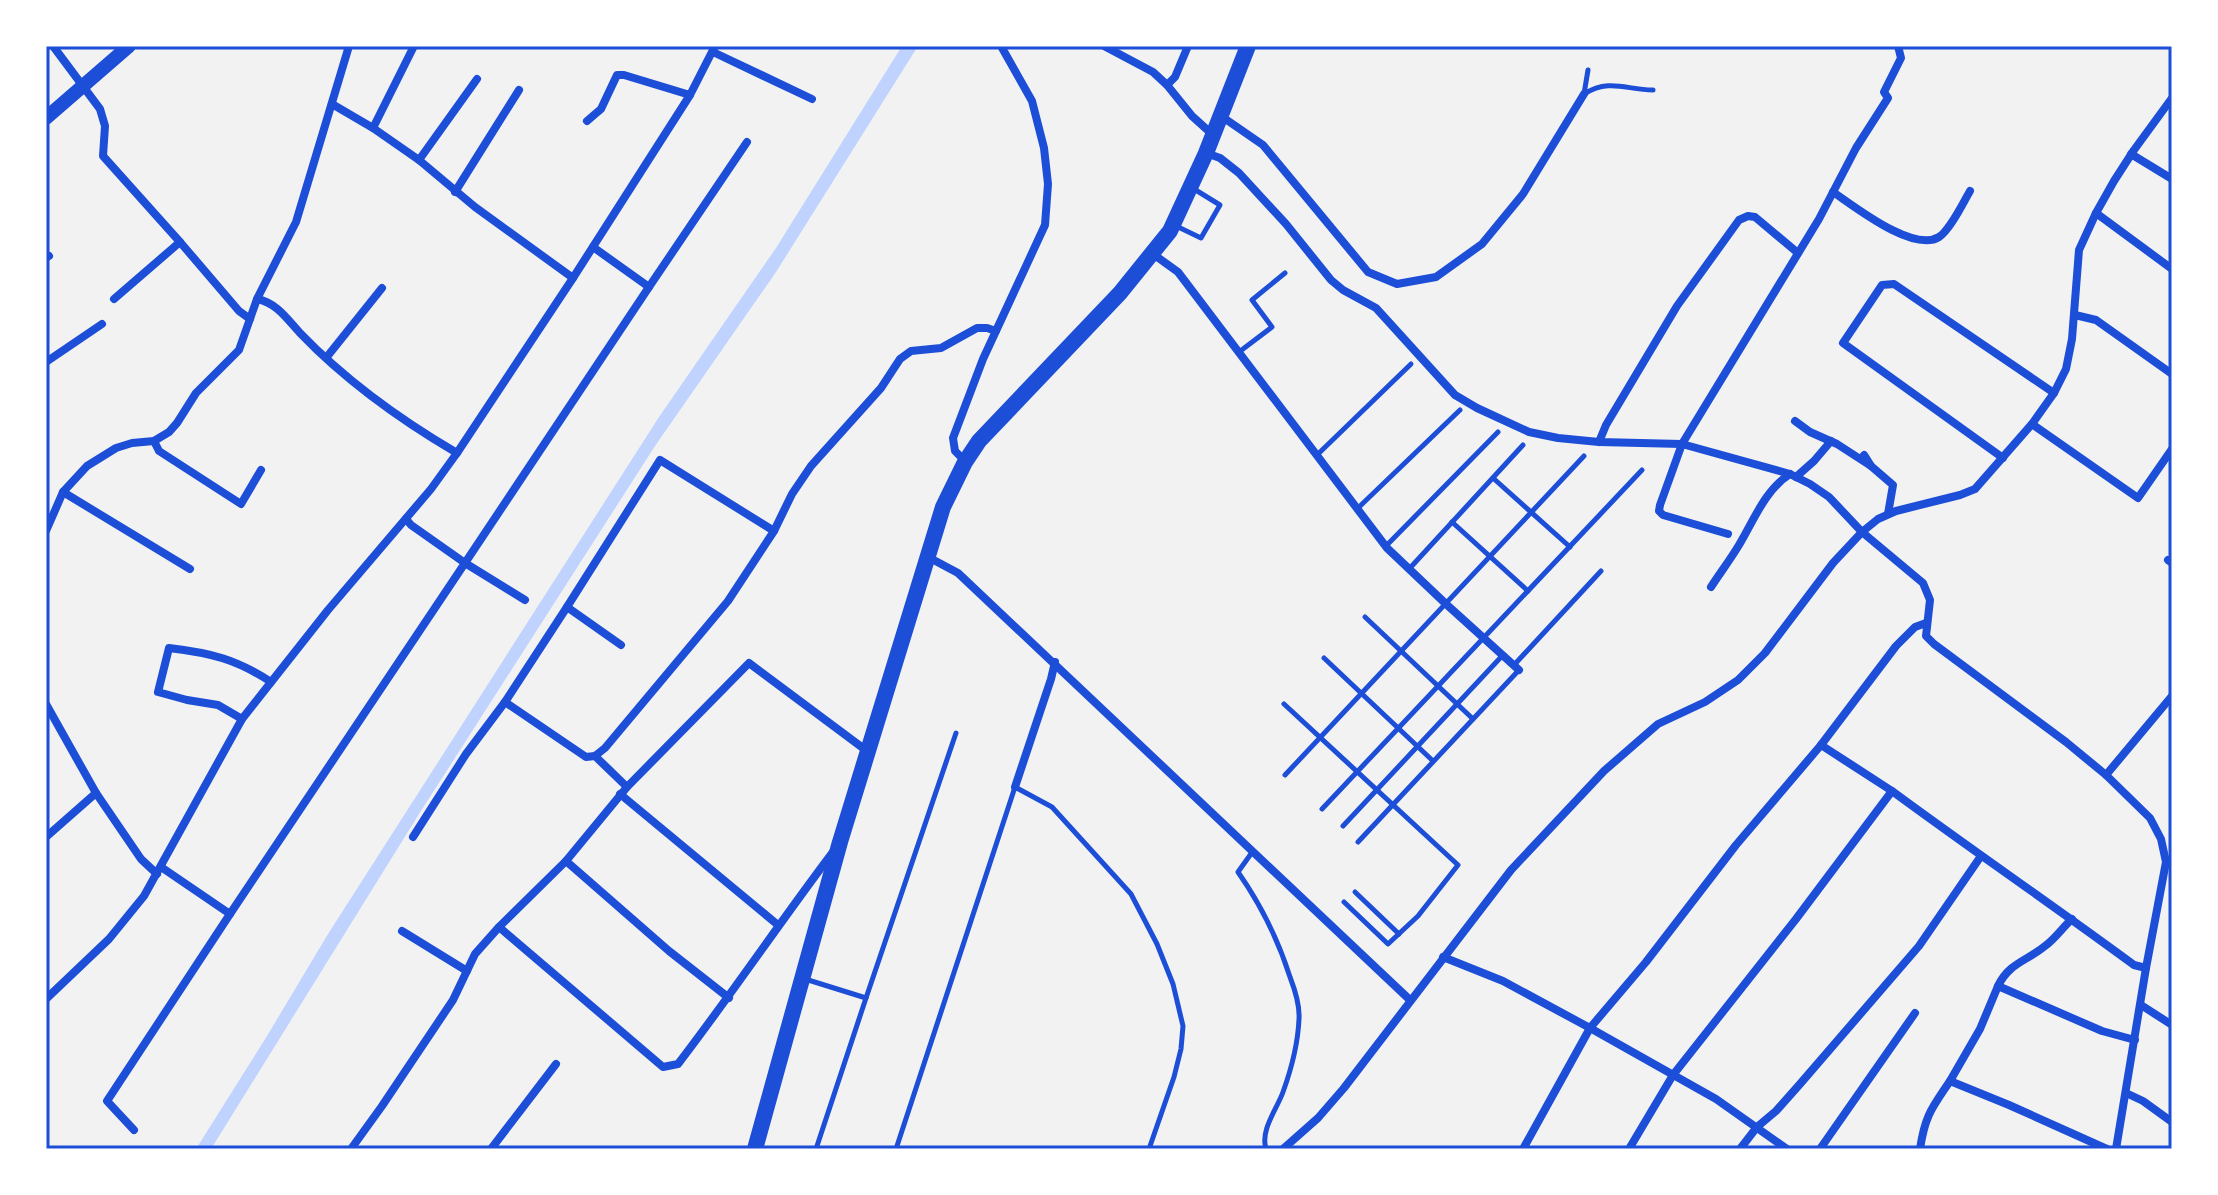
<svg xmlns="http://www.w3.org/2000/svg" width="2218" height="1195" viewBox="0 0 2218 1195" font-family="'Space Grotesk',sans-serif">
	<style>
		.water { fill: #bfd3fe }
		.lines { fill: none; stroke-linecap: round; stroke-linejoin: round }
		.service { stroke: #1d4ed8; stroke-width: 5 }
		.minor { stroke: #1d4ed8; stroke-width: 8 }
		.tertiary { stroke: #1d4ed8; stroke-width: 14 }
		.primary { stroke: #1d4ed8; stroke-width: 16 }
		.neatline { fill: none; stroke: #1d4ed8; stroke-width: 3 }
	</style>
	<rect width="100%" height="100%" fill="#f2f2f2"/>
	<path class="water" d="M902 46H918L776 272 655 446 419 814 211 1149H196L267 1036 328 934 659 417 776 248Z"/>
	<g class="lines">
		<g class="service">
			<path d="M1588 70 1584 94C1610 78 1626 90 1653 90"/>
			<path d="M1174 225 1201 238 1220 205 1194 189"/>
			<path d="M1239 352 1272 327 1252 300 1285 273"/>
			<path d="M1317 455 1411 364"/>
			<path d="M1493 478 1570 547"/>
			<path d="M1358 508 1460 410"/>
			<path d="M1452 522 1528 591"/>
			<path d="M1386 546 1498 432"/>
			<path d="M1410 568 1523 445"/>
			<path d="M1365 617 1473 719"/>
			<path d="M1324 658 1433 761"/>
			<path d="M1514 665 1601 571"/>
			<path d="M1284 704 1458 865 1418 916 1388 944 1344 902"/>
			<path d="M1285 775 1584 456"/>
			<path d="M1322 809 1642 470"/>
			<path d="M1343 826 1502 656"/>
			<path d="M1358 842 1519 670"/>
			<path d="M1253 851 1238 872C1261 905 1278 939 1290 977 1295 990 1300 1005 1299 1019 1298 1042 1291 1070 1283 1092 1277 1109 1260 1130 1266 1149"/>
			<path d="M1355 892 1399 934"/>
			<path d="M805 979 866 998 816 1149"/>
			<path d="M866 998 956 733"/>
			<path d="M896 1149 1015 787 1052 807 1131 894 1157 944 1173 984 1183 1026 1181 1049 1174 1077 1149 1149"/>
		</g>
		<g class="minor">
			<path d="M53 46 100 109 105 126 103 156 180 242"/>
			<path d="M1104 46 1153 72 1167 85 1192 116 1213 135"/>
			<path d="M713 52 812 99"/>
			<path d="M1167 85 1175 77 1188 46"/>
			<path d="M332 104 373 128 413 48"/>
			<path d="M1221 116 1263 145 1368 272 1397 284 1436 277 1482 244 1523 194 1584 94"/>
			<path d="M587 121 601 109 617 75H624L690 95"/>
			<path d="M373 128 419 160 475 207 573 278"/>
			<path d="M1206 153 1220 158 1239 173 1286 224 1331 280 1343 290 1376 308 1455 395 1477 408 1529 432 1558 438 1599 442 1682 444 1790 474 1810 484 1829 497 1862 532 1923 583 1930 600 1926 636 1934 644 2066 742 2106 775 2150 818 2161 839 2166 862 2146 968 2116 1149"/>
			<path d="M2131 154 2172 179"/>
			<path d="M419 160 477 79"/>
			<path d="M455 192 519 90"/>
			<path d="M1833 192C1854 206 1913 253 1939 237 1950 230 1963 203 1970 191"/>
			<path d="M2096 213 2172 269"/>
			<path d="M1153 254 1178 272 1387 548 1446 604 1519 670"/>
			<path d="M46 258 49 256"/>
			<path d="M649 287 747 142"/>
			<path d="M114 299 180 242 239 311 250 319"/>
			<path d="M257 299C277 303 287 319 300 333 347 382 399 419 457 453"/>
			<path d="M2075 315 2096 320 2172 374"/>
			<path d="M326 358 382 288"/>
			<path d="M46 362 102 324"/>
			<path d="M1795 421 1810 432 1837 444 1871 466"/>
			<path d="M2032 424 2138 498 2172 449"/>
			<path d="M154 441 159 451 241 504 261 470"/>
			<path d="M1599 442 1606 425 1677 306 1739 220 1748 216 1755 217 1798 253"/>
			<path d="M1864 455 1871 466 1893 485 1888 514"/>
			<path d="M2003 458 1843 343 1882 285 1894 284 2054 393"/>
			<path d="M965 461 955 451 953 438 983 359 1045 225 1048 184 1044 148 1032 101 1001 46"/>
			<path d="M1796 477 1814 461 1831 441"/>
			<path d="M63 492 190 569"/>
			<path d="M46 531 63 492 87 466 116 448 132 443 154 441 169 432 177 423 196 393 239 350 257 299 296 222 349 46"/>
			<path d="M1728 534 1663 515 1659 511 1660 505 1682 444 1819 219 1856 148 1888 98 1884 92 1901 58 1898 46"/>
			<path d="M928 557 958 573 1410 1000"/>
			<path d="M2168 560 2172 563"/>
			<path d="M1711 587C1720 573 1730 560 1739 545 1754 520 1765 490 1790 474"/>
			<path d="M525 600 465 563 649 287 593 247"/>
			<path d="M621 645 567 607 660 460 774 531"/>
			<path d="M505 702 586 757 595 756 605 748 728 601 774 531 792 494 811 466 881 388 900 359 911 351 941 348 977 328H987L996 331"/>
			<path d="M46 704 96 793 141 859 157 874"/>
			<path d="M242 719 218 705 187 700 158 692 169 648C211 653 236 659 271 682"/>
			<path d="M1821 745 1892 791"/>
			<path d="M595 756 627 787"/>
			<path d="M2106 775 2172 696"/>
			<path d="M1015 787 1051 679 1055 662"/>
			<path d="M620 794 778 925"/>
			<path d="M46 837 96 793"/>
			<path d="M413 837 466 754 505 702 567 607"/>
			<path d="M833 852C780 922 731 995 678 1064L663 1067 499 927 566 861 627 787 749 663 867 751"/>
			<path d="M566 861 669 951 729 998"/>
			<path d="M230 914 465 563 411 525 406 519"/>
			<path d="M402 931 467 971"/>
			<path d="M1443 957 1503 981 1590 1028 1716 1099 1787 1149"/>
			<path d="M1998 986C2009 963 2027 961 2045 946 2055 939 2063 927 2072 919"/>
			<path d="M46 999 109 939 144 896 242 719 328 610 431 489 457 453 573 278 690 95 715 46"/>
			<path d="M2141 1005 2172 1025"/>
			<path d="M1950 1081 1980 1029 1998 986 2102 1031 2135 1040"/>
			<path d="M2126 1093 2143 1101 2172 1122"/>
			<path d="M134 1130 107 1101 230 914 161 867"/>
			<path d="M351 1149 382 1106 453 1000 475 954 499 927"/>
			<path d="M491 1149 556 1064"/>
			<path d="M1283 1149 1318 1118 1344 1088 1511 870 1604 771 1658 724 1705 702 1738 680 1765 653 1833 563 1862 532 1878 519 1896 511 1960 495 1975 489 2032 424 2054 393 2066 369 2072 339 2079 250 2096 213 2114 181 2134 150 2172 98"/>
			<path d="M1523 1149 1590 1028 1646 962 1736 845 1821 745 1896 646 1915 627 1926 623"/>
			<path d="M1629 1149 1673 1075 1796 919 1892 791C1972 850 2054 906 2134 965L2146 968"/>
			<path d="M1740 1149 1757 1127 1776 1111 1800 1084 1919 946 1981 856"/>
			<path d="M1820 1149 1915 1013"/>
			<path d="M1920 1149C1925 1115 1932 1108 1950 1081L2009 1105 2107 1149"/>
		</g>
		<path class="tertiary" d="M46 118 129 46"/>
		<path class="primary" d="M755 1149 840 842 943 507 965 462 979 441 1120 293 1170 231 1206 153 1248 46"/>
	</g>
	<rect width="2218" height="1195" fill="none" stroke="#ffffff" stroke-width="96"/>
	<rect x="48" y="48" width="2122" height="1099" class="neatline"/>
</svg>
